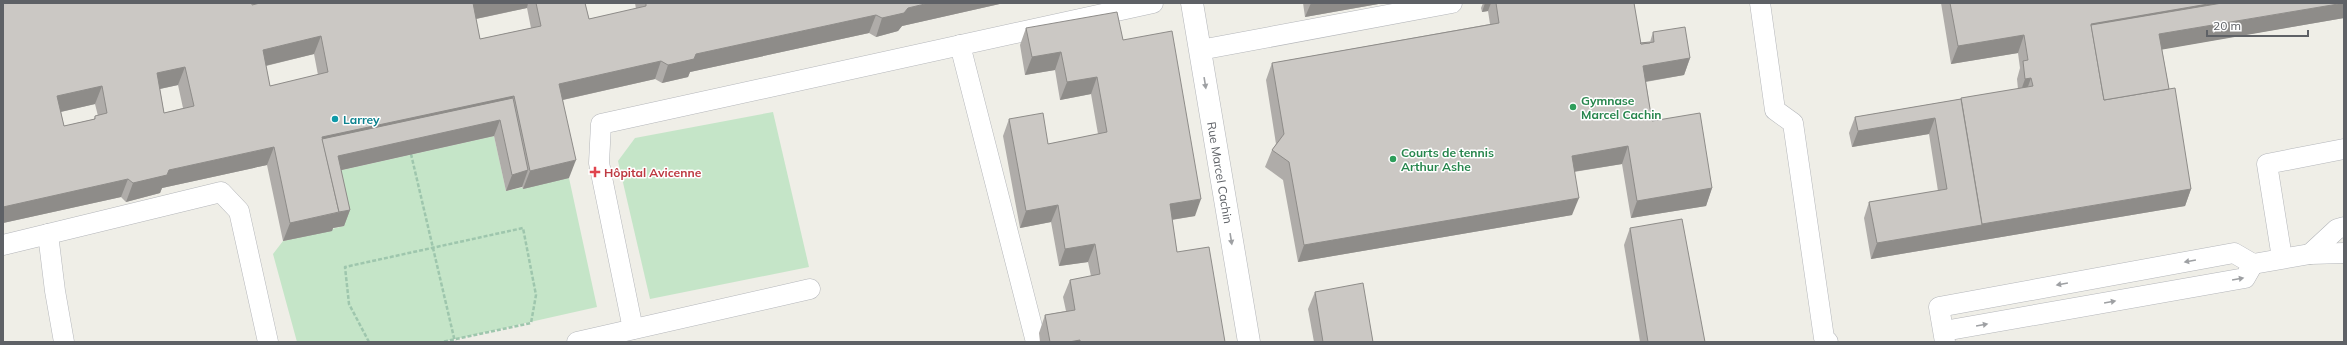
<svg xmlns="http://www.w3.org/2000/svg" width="2347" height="345" viewBox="0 0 2347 345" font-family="Mulish,sans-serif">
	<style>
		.green { fill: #c5e5c8 }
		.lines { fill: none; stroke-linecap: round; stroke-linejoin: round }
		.lane-casing { stroke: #b4b6ba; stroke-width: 21 }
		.street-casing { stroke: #b4b6ba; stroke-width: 23 }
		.path { stroke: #9ec6ad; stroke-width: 2.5; stroke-dasharray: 4 2; stroke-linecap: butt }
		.lane { stroke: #fff; stroke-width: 20 }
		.street { stroke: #fff; stroke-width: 22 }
		.wall { fill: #afaca9; fill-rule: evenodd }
		.shaded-wall { fill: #8e8c89 }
		.building { fill: #cbc8c4; stroke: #8e8c89; fill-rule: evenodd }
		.oneway { fill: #9ea0a3 }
		.leisure-dot { fill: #2e9e5b; stroke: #fff; stroke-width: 1.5 }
		.culture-dot { fill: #0f9aa8; stroke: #fff; stroke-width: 1.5 }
		.health-dot { fill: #e0444e; stroke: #fff; stroke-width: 1.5 }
		.labels { text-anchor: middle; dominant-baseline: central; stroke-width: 3; stroke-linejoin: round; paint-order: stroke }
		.leisure-label { font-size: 12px; font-weight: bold; fill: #27864d; stroke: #fff; text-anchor: start }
		.culture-label { font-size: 12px; font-weight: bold; fill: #0d838f; stroke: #fff; text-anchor: start }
		.health-label { font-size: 12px; font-weight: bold; fill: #be3a42; stroke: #fff; text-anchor: start }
		.street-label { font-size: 12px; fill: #5e6166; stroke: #fff }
	</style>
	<rect width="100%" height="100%" fill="#efeee7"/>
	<g class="green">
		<path d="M773 112 809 267 650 299 618 161 635 138Z"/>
		<path d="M494 136 506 191 569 178 597 307 442 342H297L273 254 283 241 344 226 333 172Z"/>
	</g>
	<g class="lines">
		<defs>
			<g id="lane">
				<path d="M1760 3 1775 110 1793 123 1824 338 1828 342"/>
				<path d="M960 45 1036 342"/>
				<path d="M1200 50 1452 3"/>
				<path d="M48 234 55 291 64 342"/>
				<path d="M3 245 221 192 239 211 268 342"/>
				<path d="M2310 254 2337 229 2344 227"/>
				<path d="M2282 258 2267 164 2344 149"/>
				<path d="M633 329 599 163 601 124 1153 3"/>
				<path d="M1944 331 2245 278 2253 264"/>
				<path d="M577 342 810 289"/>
				<path d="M1945 342 1939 307 2234 253 2253 264 2310 254 2344 253"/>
			</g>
			<g id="street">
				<path id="s1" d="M1192 3 1249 342"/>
			</g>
		</defs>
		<use href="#lane" class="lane-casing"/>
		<use href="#street" class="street-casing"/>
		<g class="path">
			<path d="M411 154 455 342"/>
			<path d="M369 342 349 304 345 267 523 228 536 295 531 323 442 342"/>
		</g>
		<use href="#lane" class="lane"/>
		<use href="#street" class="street"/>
	</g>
	<g class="wall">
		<path d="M3 3 252 5 254 4V3H585L589 19 636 9 635 3H1004L902 26 898 31 876 37 869 33 690 72 688 77 662 83 655 79 563 100 569 178 523 189 522 186 506 191 494 136 341 170 350 210 344 226 333 228 332 231 283 241 267 165 162 188 160 193 126 202 121 197 3 223ZM527 8 531 28 480 39 476 19ZM314 54 318 75 270 86 266 66ZM178 85 183 108 164 113 160 89ZM95 104 98 116H95L94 119 64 126 61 112Z"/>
		<path d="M1303 3H1384L1305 17Z"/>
		<path d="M1483 3H1634L1640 43 1650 42 1653 32 1690 58 1684 75 1646 82 1652 121 1712 188 1706 206 1631 218 1622 164 1574 172 1572 215 1298 262 1283 180 1265 167 1272 150 1276 144 1266 80 1272 63 1490 24 1488 11 1482 12 1481 8Z"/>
		<path d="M1941 3H2344V18L2162 49 2169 89 2191 189 2185 206 1871 259 1864 218 1869 202 1938 191 1929 134 1852 147 1849 133 1855 117 1961 99V98L2018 89 2017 79 2020 68 2018 53 1951 64Z"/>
		<path d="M1026 28 1123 40 1195 216 1172 220 1177 252 1225 342H1040L1039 333 1045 315 1066 311 1063 297 1070 280 1091 276 1088 262 1059 266 1051 222 1020 228 1003 136 1009 119 1048 144 1098 134 1091 94 1060 100 1055 70 1025 75 1020 45Z"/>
		<path d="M1630 228 1705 342H1640L1624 245Z"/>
		<path d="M1315 292 1373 342H1314L1308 309Z"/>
	</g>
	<g class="shaded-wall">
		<path d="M473 3H528L527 8 466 21Z"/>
		<path d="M929 3H1004L902 26 898 31 876 37 882 18 908 8Z"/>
		<path d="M1311 3H1384L1305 17Z"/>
		<path d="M1485 3H1491L1488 11 1482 12Z"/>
		<path d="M2214 3H2312L2093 40 2091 24Z"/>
		<path d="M2344 3V18L2154 51 2159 34Z"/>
		<path d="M876 15 869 33 690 72 688 77 662 83 668 65 696 54Z"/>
		<path d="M2024 35 2018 53 1951 64 1958 46Z"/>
		<path d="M321 36 314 54 256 68 263 50Z"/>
		<path d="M1061 52 1055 70 1025 75 1032 57Z"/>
		<path d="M1690 58 1684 75 1637 83 1643 66Z"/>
		<path d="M661 61 655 79 553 102 559 84Z"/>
		<path d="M185 67 178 85 150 91 157 73Z"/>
		<path d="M1097 77 1091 94 1060 100 1067 82Z"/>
		<path d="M2031 78 2025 95 2019 96 2025 79Z"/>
		<path d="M102 86 95 104 51 114 57 96Z"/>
		<path d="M514 96 507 114 324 154 322 137Z"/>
		<path d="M1935 118 1929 134 1852 147 1858 131Z"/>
		<path d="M500 120 494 136 333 172 338 156Z"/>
		<path d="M1628 146 1622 164 1565 173 1572 156Z"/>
		<path d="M274 147 267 165 162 188 160 193 126 202 133 183 169 170Z"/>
		<path d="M576 160 569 178 523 189 530 171Z"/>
		<path d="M528 170 522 187 506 191 512 175Z"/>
		<path d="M128 179 121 197 3 223V207Z"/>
		<path d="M1712 188 1706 206 1631 218 1637 201Z"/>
		<path d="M2191 189 2185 206 1871 259 1877 243 1982 225V224Z"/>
		<path d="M1579 198 1572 215 1298 262 1304 245Z"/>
		<path d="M1201 199 1195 216 1163 221 1170 204Z"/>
		<path d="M1058 205 1051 222 1020 228 1026 211Z"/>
		<path d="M350 210 344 226 333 228 332 231 283 241 290 223Z"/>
		<path d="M1095 244 1088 262 1059 266 1065 249Z"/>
		<path d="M1080 340 1079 342H1069Z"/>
	</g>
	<g class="building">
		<path d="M3 3H252V5L260 3H473L480 39 541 26 536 3H585L589 19 646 6V3H929L908 8 904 13 882 18 876 15 696 54 694 59 668 65 661 61 559 84 576 160 530 171 514 96 322 137 339 212 290 223 274 147 169 170 167 175 133 183 128 179 3 207ZM321 36 328 72 270 86 263 50ZM185 67 194 106 164 113 157 73ZM102 86 107 113 95 116V119L64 126 57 96Z"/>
		<path d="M1496 3H1634L1641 44 1654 42 1653 32 1685 27 1690 58 1643 66 1652 121 1700 113 1712 188 1637 201 1628 146 1572 156 1579 198 1304 245 1289 162 1272 150 1284 134 1272 63 1499 23Z"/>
		<path d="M1950 3H2214L2091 24 2104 100 2175 88 2191 189 1982 224 1961 98 2033 86 2031 78 2025 79 2023 61 2028 60 2024 35 1958 46Z"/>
		<path d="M2222 3H2344L2159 34 2169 89 2104 100 2091 25Z"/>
		<path d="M1117 12 1123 40 1172 31 1201 199 1170 204 1177 252 1209 247 1225 342H1080V340L1069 342H1050L1045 315 1075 310 1070 280 1100 274 1095 244 1065 249 1058 205 1026 211 1009 119 1043 113 1048 144 1107 132 1097 77 1067 82 1061 52 1032 57 1026 28Z"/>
		<path d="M1650 43 1641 44 1640 43 1650 42Z"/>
		<path d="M513 98 528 170 512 175 500 120 338 156 350 210 339 212 322 139Z"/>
		<path d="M1961 99 1982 225 1877 243 1869 202 1947 189 1935 118 1858 131 1855 117Z"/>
		<path d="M1682 219 1705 342H1648L1630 228Z"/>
		<path d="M1363 283 1373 342H1323L1315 292Z"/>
	</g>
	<defs><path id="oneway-solid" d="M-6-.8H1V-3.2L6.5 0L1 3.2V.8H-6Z"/></defs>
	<g class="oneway">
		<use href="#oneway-solid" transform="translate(1205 83) rotate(81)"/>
		<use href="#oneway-solid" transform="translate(1231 239) rotate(81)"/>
		<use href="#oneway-solid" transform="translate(2190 261) rotate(170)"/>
		<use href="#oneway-solid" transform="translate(2238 279) rotate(-10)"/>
		<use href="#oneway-solid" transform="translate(2062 284) rotate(170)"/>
		<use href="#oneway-solid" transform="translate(2110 302) rotate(-10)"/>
		<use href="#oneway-solid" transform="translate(1982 325) rotate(-10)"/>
	</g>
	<g class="leisure-dot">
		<circle cx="1573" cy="107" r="4"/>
		<circle cx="1393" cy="159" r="4"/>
	</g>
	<circle class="culture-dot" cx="335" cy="119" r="4"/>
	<path class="health-dot" d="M593 166h4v4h4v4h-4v4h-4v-4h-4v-4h4z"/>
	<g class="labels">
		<g class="leisure-label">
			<text x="1581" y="100">Gymnase<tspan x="1581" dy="14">Marcel Cachin</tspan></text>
			<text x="1401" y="152">Courts de tennis<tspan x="1401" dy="14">Arthur Ashe</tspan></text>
		</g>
		<g class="culture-label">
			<text x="343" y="119">Larrey</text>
		</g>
		<g class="health-label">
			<text x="604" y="172">Hôpital Avicenne</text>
		</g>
		<g class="street-label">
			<text stroke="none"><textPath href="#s1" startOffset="172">Rue Marcel Cachin</textPath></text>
		</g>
	</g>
	<rect width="2347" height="345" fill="none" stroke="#5e6166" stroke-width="8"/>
	<path d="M2207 30v6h101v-6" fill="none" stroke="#5e6166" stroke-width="2"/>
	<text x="2213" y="30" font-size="12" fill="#5e6166" stroke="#ffffff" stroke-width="3" paint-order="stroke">20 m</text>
</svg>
